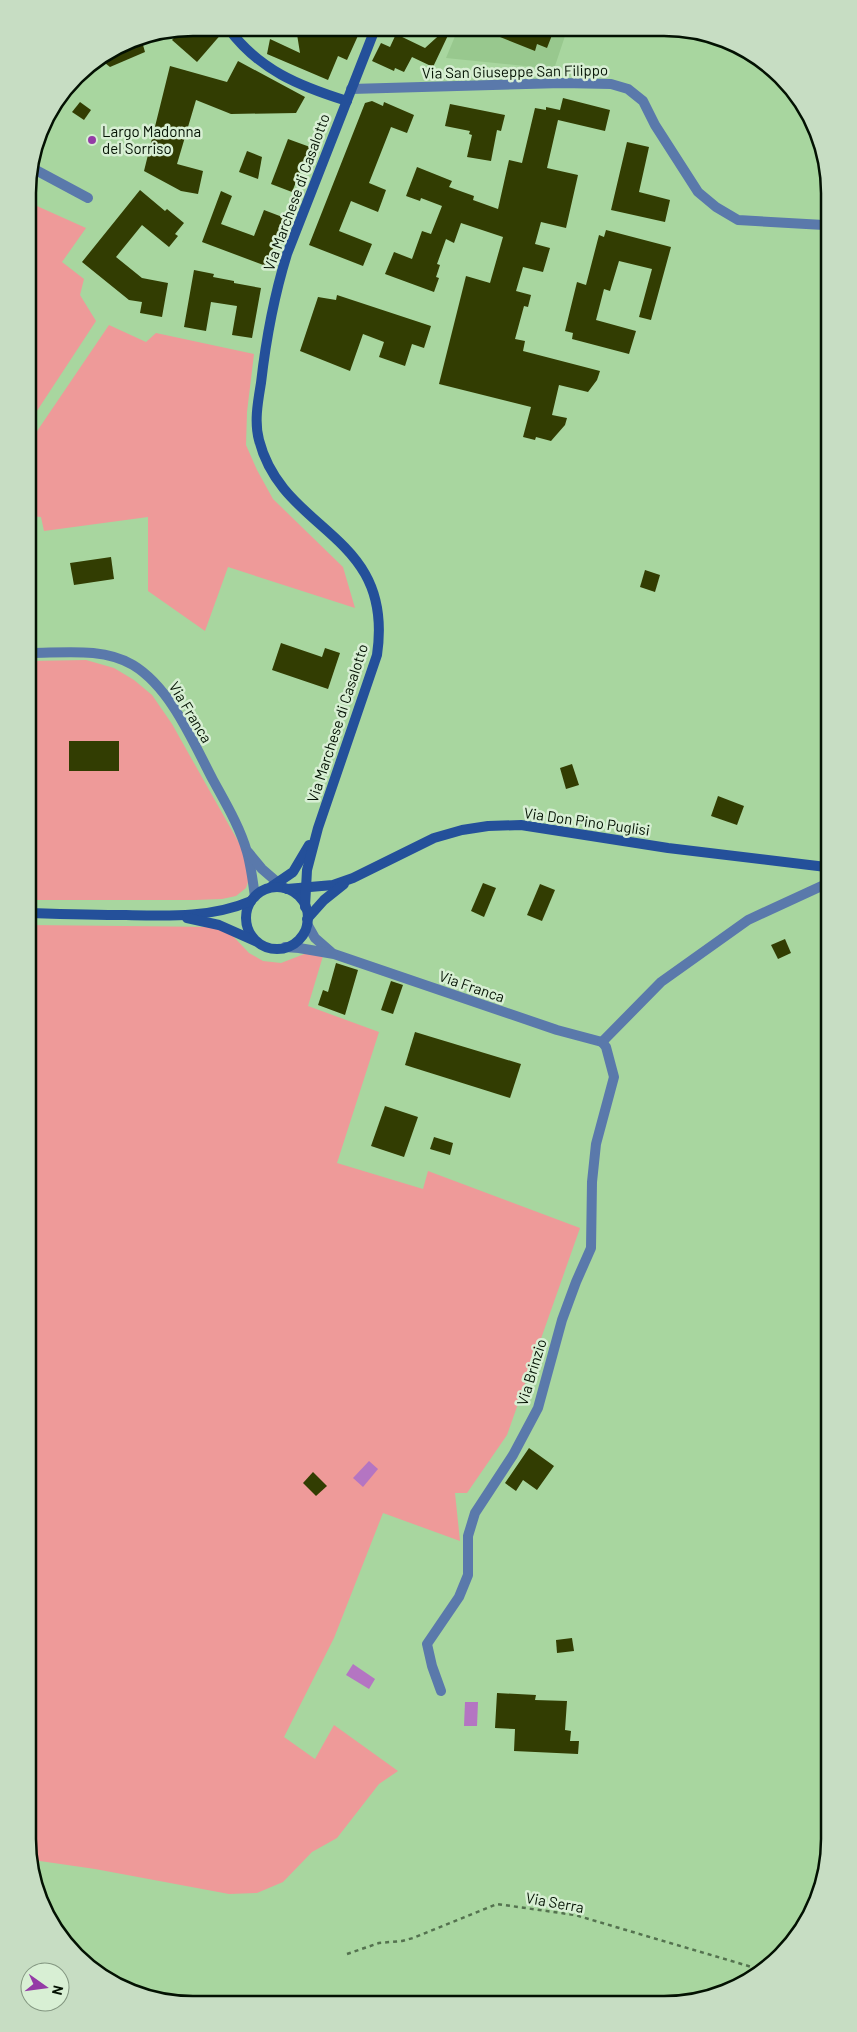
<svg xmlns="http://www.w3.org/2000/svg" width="857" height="2032" viewBox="0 0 857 2032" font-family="Barlow,sans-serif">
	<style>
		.built { fill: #98c88e }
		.green { fill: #ee9a99 }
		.water { fill: #b475c2 }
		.building { fill: #323d02 }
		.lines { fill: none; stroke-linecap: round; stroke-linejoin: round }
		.path { stroke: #54724f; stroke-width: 2.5; stroke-dasharray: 4 4; stroke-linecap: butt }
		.street { stroke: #5a79ab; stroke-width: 10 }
		.secondary { stroke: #24509a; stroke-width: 10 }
		.poi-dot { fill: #943ba6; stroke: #d8efd4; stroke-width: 2 }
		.labels { text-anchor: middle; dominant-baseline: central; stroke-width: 5; stroke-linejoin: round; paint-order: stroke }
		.street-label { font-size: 15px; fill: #031102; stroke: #d8efd4 }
		.poi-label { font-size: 15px; fill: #031102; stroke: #d8efd4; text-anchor: start }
		.rim { fill: none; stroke: #031102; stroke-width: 2.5 }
	</style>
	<rect width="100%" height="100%" fill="#a8d69f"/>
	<path class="built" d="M458 29 567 30 554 69 446 58Z"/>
	<g class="green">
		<path d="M28 202 86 228 62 262 84 279 80 295 96 321 29 423Z"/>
		<path d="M109 325 146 342 156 333 254 354 247 412 246 445 257 470 273 499 343 567 355 608 228 567 205 631 148 591V517L44 531 41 517 29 516V443Z"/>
		<path d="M86 660 114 668 134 680 152 695 172 724 243 850 249 879 246 888 236 896 222 899 195 900H30L29 661Z"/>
		<path d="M30 925 217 927 231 934 249 953 263 961 281 963 307 953 323 956 308 1006 379 1032 337 1163 423 1189 428 1171 580 1228 507 1435 467 1493H455L460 1541 383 1513 334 1638 284 1737 315 1759 334 1725 398 1771 379 1784 337 1838 312 1852 283 1882 257 1893 229 1894 95 1869 33 1860Z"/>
	</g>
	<g class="water">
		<path d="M369 1461 378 1469 363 1487 353 1478Z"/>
		<path d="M353 1664 375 1679 369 1689 346 1675Z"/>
		<path d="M465 1702H478L477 1726H464Z"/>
	</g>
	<g class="building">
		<path d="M195 28H221L223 32 197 62 172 40 181 30Z"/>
		<path d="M296 28H333L361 29 347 60 338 56 328 80 267 54 270 39 300 53Z"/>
		<path d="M446 29H451L433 67 412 57 404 72 395 68 394 71 372 61 381 43 390 47 396 34 425 48Z"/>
		<path d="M480 29 554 30 547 48 537 44 535 51Z"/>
		<path d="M141 38 145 52 110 67 100 59 130 40Z"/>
		<path d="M238 61 305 97 296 113 231 114 196 100 177 164 203 171 198 194 181 191 144 171 170 66 227 82Z"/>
		<path d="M563 98 610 110 605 131 558 120 547 168 578 175 566 228 541 222 535 244 550 248 543 272 523 267 516 291 531 295 528 307 524 306 515 339 525 341 523 351 600 371 597 380 588 392 559 385 552 415 567 418 565 425 551 441 536 437 535 440 523 437 531 407 439 384 466 276 490 283 503 237 461 223 454 243 446 239 437 264 440 265 436 277 439 278 434 292 385 274 394 252 412 259 422 231 431 234 442 206 421 198 420 201 406 196 417 167 452 181 449 187 474 196 473 200 498 209 509 160 522 163 535 108 546 110V107L560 110Z"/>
		<path d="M372 101 383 106 384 102 414 115 407 133 391 127 369 183 386 190 378 212 351 201 339 231 372 244 363 266 309 245 365 103Z"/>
		<path d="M80 102 91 110 84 120 72 112Z"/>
		<path d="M450 104 505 115 501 131 497 130 491 161 467 157 472 135 469 134 470 131 445 126Z"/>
		<path d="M288 139 310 147 292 192 271 184Z"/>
		<path d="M627 142 649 147 639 192 670 200 665 222 611 210Z"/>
		<path d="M247 151 262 157 258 179 239 172Z"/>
		<path d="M140 190 165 211 167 209 184 223 175 234 178 236 169 247 142 225 116 257 142 278 168 283 162 317 140 313 142 302 129 300 82 262Z"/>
		<path d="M221 191 232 196 221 224 254 236 264 210 285 218 266 266 202 242Z"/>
		<path d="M606 230 671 247 651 320 639 317 652 269 619 261 610 291 604 289 596 320 636 331 629 354 572 339 573 333 565 331 577 282 586 285 599 235 604 237Z"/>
		<path d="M194 270 214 274 213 277 234 281V283L261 288 252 338 232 335 237 306 211 302 206 331 184 327Z"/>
		<path d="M337 295 431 326 424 348 412 344 405 366 379 357 384 342 363 334 350 371 300 351 318 297 336 300Z"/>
		<path d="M111 557 114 579 74 585 70 563Z"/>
		<path d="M645 570 660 575 655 592 640 587Z"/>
		<path d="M281 643 322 657 325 648 340 653 328 689 272 670Z"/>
		<rect x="69" y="741" width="50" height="30"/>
		<path d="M572 764 579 785 566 789 560 768Z"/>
		<path d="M718 796 744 806 737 825 711 816Z"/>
		<path d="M483 883 496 888 484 917 471 911Z"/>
		<path d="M540 884 555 890 542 921 527 915Z"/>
		<path d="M785 939 791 953 778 959 771 945Z"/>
		<path d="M336 963 358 970 345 1015 318 1005 323 990 328 992Z"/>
		<path d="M391 981 403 985 393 1014 381 1010Z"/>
		<path d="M415 1032 521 1064 510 1098 405 1065Z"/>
		<path d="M385 1106 418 1117 404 1157 371 1146Z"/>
		<path d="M434 1137 453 1143 450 1155 430 1149Z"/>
		<path d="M529 1448 554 1466 537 1490 523 1480 516 1491 505 1483Z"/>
		<path d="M313 1472 327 1486 316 1496 303 1483Z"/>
		<path d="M572 1638 574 1651 557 1653 556 1640Z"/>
		<path d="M497 1693 536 1695 535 1700 567 1701 565 1730 571 1731 570 1741H579L578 1754 514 1751 515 1729 495 1728Z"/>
	</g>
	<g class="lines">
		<path class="path" d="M347 1954 379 1943 402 1941 413 1938 497 1904 575 1915 762 1970"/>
		<g class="street">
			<path d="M351 89 562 83 611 84 628 89 643 101 655 125 698 192 716 207 738 220 824 225"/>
			<path d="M41 134 44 127 45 119"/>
			<path d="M32 168 88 198"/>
			<path d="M29 653C63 653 103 647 133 665 171 688 193 742 213 780 225 802 240 827 247 852 251 866 253 882 255 897"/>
			<path d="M248 852 262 869 284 888"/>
			<path d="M307 924 315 938 331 952"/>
			<path d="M285 947 299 948 334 954 557 1030 602 1042"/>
			<path d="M602 1042 661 982 748 920 826 884"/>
			<path d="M441 1691 432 1666 427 1644 459 1597 468 1575V1536L475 1513 513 1455 538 1408 562 1320 576 1282 591 1248 592 1182 596 1144 614 1077 606 1047 602 1042"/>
		</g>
		<g class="secondary">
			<path d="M228 28C259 70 299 86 347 101"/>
			<path d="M271 887 293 872 309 845"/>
			<circle cx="277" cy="918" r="31"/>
			<path d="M287 889 333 885 353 878 434 838 462 830 488 826 521 825 668 848 826 867"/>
			<path d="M305 907 307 870 318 828 377 655C395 532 283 534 259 440 254 422 258 401 261 383 266 339 274 296 287 254L375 29"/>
			<path d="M30 913C62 914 94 915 126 915 168 916 211 918 251 901"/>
			<path d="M187 918 219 925 255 941"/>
			<path d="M307 919 324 900 344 884"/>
		</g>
	</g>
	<circle class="poi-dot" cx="92" cy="140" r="5"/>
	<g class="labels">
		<g class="street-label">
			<text transform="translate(515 71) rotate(-1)">Via San Giuseppe San Filippo</text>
			<text transform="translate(296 192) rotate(-70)">Via Marchese di Casalotto</text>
			<text transform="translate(191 712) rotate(59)">Via Franca</text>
			<text transform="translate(337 723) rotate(-72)">Via Marchese di Casalotto</text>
			<text transform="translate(587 821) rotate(8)">Via Don Pino Puglisi</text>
			<text transform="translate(472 986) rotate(19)">Via Franca</text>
			<text transform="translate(531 1372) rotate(-73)">Via Brinzio</text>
			<text transform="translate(555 1902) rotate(10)">Via Serra</text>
		</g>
		<g class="poi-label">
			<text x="102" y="131">Largo Madonna<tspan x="102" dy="17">del Sorriso</tspan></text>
		</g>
	</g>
	<path d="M0 0H857V2032H0ZM193 36H664A157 157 0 0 1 821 193V1839A157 157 0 0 1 664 1996H193A157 157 0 0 1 36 1839V193A157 157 0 0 1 193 36Z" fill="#c7ddc3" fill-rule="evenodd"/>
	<path class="rim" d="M193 36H664A157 157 0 0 1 821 193V1839A157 157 0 0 1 664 1996H193A157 157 0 0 1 36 1839V193A157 157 0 0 1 193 36Z"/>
	<g transform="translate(45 1987) rotate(104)"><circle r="24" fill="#d8efd4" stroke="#839680"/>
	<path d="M0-4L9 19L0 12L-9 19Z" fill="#943ba6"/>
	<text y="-8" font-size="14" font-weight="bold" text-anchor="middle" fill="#031102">N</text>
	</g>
</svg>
